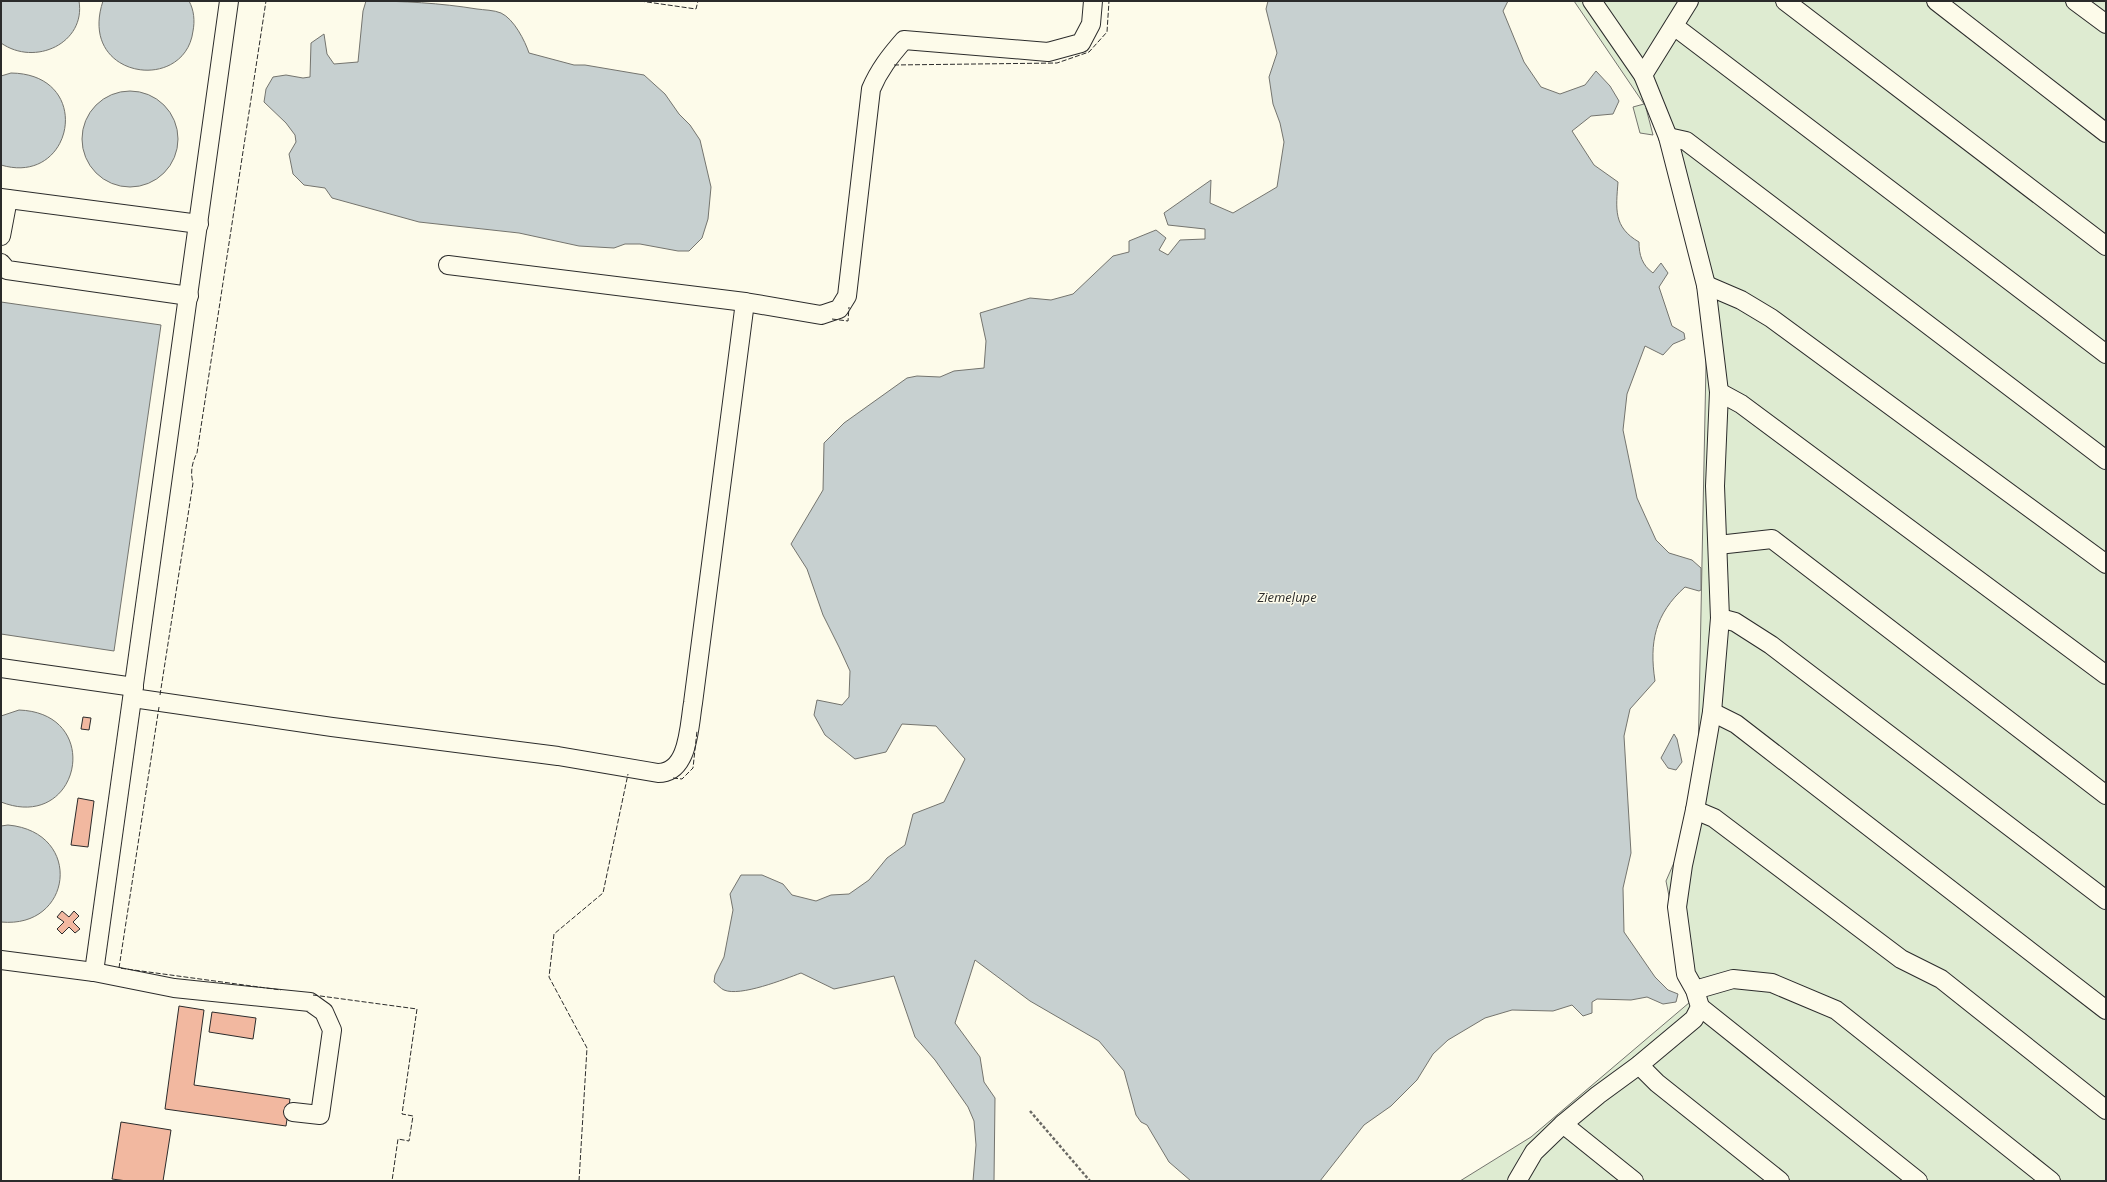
<svg xmlns="http://www.w3.org/2000/svg" width="2107" height="1182" viewBox="0 0 2107 1182" font-family="'Open Sans',sans-serif">
	<style>
		.green { fill: #deebd1; stroke: #74746e }
		.water { fill: #c7d0d0; stroke: #74746e }
		.building { fill: #f2b8a0; stroke: #2b2b2b }
		.lines { fill: none; stroke-linecap: round; stroke-linejoin: round }
		.minor-casing { stroke: #2b2b2b; stroke-width: 20 }
		.path { stroke: #6a6964; stroke-width: 2.5; stroke-dasharray: 3 2; stroke-linecap: butt }
		.minor { stroke: #fdfbea; stroke-width: 18 }
		.fence { stroke: #2b2b2b; stroke-width: 1; stroke-dasharray: 5 2; stroke-linecap: butt }
		.labels { text-anchor: middle; dominant-baseline: central; stroke-width: 3; stroke-linejoin: round; paint-order: stroke }
		.water-label { font-size: 13px; font-style: italic; fill: #2b2b2b; stroke: #fdfbea }
	</style>
	<rect width="100%" height="100%" fill="#fdfbea"/>
	<path class="green" d="M1574 1H2106V1181H1460L1531 1137 1690 1002 1666 881 1697 810 1707 315 1666 137 1646 108 1653 135 1640 133 1633 107 1644 104Z"/>
	<g class="water">
		<path d="M1 1H79C86 43 35 67 1 43Z"/>
		<path d="M103 1H189C194 10 195 21 193 31 185 94 77 79 103 1Z"/>
		<path d="M366 1C403 1 440 3 477 9 484 10 494 10 501 13 514 19 525 41 529 53L574 65H585L644 75 665 94 679 114 690 125 700 140 711 187 708 219 702 238 689 251H678L640 244H625L614 248 579 246 519 233 419 222 332 198 325 188 304 185 293 174 289 154 296 142 295 135 286 123 264 102 266 89 273 77 286 75 303 78 310 77 311 43 324 34 327 54 334 64 358 62 363 11Z"/>
		<path d="M1268 1H1508L1503 11 1524 62 1541 87 1560 94 1585 85 1596 71 1610 86 1619 101 1613 114 1591 116 1572 131 1594 165 1618 182C1616 209 1613 227 1639 242 1639 255 1642 265 1653 273L1661 263 1668 273 1659 287 1672 326 1684 333 1685 339 1673 344 1663 355 1645 346 1627 394 1623 430 1637 498 1656 540 1669 553 1692 560 1701 568V590L1699 591 1685 587C1655 614 1649 642 1655 681L1630 709 1624 736 1631 853 1623 888 1624 932 1655 977 1668 990 1678 994 1676 1002 1663 1004 1647 997 1631 1000 1597 999 1592 1002V1013L1583 1016 1572 1005 1553 1011 1512 1010 1485 1018 1448 1040 1433 1054 1417 1080 1391 1106 1364 1125 1320 1181H1191L1169 1162 1147 1125 1141 1122 1136 1115 1124 1071 1099 1041 1030 1001 975 960 955 1023 980 1057 984 1082 995 1098 994 1181H973L976 1145 974 1121 968 1107 935 1060 915 1037 894 976 834 989 801 973C785 979 740 997 724 990 721 989 717 984 714 982L715 975 724 957 733 910 730 894 741 875H762L783 884 792 895 816 901 831 895 849 894 869 880 887 858 905 845 913 814 944 802 965 759 936 726 902 724 886 752 855 759 825 735 814 715 817 700 842 705 849 697 850 671 839 647 823 615 807 569 791 544 823 490 824 443 844 423 907 378 917 376 940 377 954 371 984 368 986 341 980 313 1030 298 1051 300 1073 294 1113 256 1129 252V241L1156 230 1166 238 1159 250 1168 255 1180 240 1205 239V229L1168 225 1164 213 1211 180 1210 203 1233 213 1277 187 1284 142 1280 123 1273 104 1269 77 1277 53 1266 9Z"/>
		<path d="M11 73C95 74 74 187 1 165V76Z"/>
		<circle cx="130" cy="139" r="48"/>
		<path d="M1 302 161 325 114 651 1 634Z"/>
		<path d="M19 710C105 713 80 833 1 802V716Z"/>
		<path d="M1674 734 1677 739 1682 762 1676 770 1668 768 1661 758Z"/>
		<path d="M8 825C84 832 73 929 1 922V826Z"/>
	</g>
	<g class="building">
		<path d="M83 717 91 718 89 730 81 729Z"/>
		<path d="M78 798 94 801 88 847 71 845Z"/>
		<path d="M62 911 69 917 74 911 79 916 73 922 80 929 75 933 69 927 62 934 57 929 64 922 57 917Z"/>
		<path d="M179 1006 204 1010 194 1085 290 1099 286 1126 165 1109Z"/>
		<path d="M212 1012 256 1018 253 1039 209 1032Z"/>
		<path d="M121 1122 171 1130 163 1181H127L112 1179Z"/>
	</g>
	<g class="lines">
		<defs>
			<g id="minor">
				<path d="M1785 1 2106 246"/>
				<path d="M1936 1 2106 133"/>
				<path d="M2075 1 2106 24"/>
				<path d="M1674 26 2106 354"/>
				<path d="M1643 75 1689 1"/>
				<path d="M1668 137 1686 141 2106 460"/>
				<path d="M1 198 199 224"/>
				<path d="M1 236 8 199"/>
				<path d="M1 263 7 270 189 296"/>
				<path d="M448 265 745 302 821 315 839 309 847 296 871 89C879 70 890 56 904 40L1048 52 1081 43 1091 24 1093 1"/>
				<path d="M1706 285 1741 300 1771 318 2106 564"/>
				<path d="M1719 392 1741 404 2106 675"/>
				<path d="M1718 545 1772 539 2106 795"/>
				<path d="M1720 618 1735 622 1771 645 2106 900"/>
				<path d="M1 668 134 687"/>
				<path d="M133 698 332 727 558 756 658 773C689 773 689 726 693 703L745 302"/>
				<path d="M1712 712 1736 724 2106 1010"/>
				<path d="M1695 810 1714 818 1901 959 1941 979 2106 1110"/>
				<path d="M1 960 94 972 174 988 310 1002 324 1012 332 1030 320 1115 293 1112"/>
				<path d="M94 972 229 1"/>
				<path d="M1695 990 1733 979 1772 983 1836 1010 2051 1181"/>
				<path d="M1700 1007 1918 1181"/>
				<path d="M1639 1065 1657 1083 1780 1181"/>
				<path d="M1563 1124 1634 1181"/>
				<path d="M1517 1181 1534 1152 1563 1124 1598 1095 1639 1065 1694 1019 1700 1007 1695 990 1686 974 1677 907 1683 865 1695 810 1712 712 1720 618 1715 486 1719 392 1706 285 1668 137 1643 75 1592 1"/>
			</g>
		</defs>
		<use href="#minor" class="minor-casing"/>
		<path class="path" d="M1030 1111 1090 1181"/>
		<use href="#minor" class="minor"/>
		<g class="fence">
			<path d="M640 1 696 9 698 1"/>
			<path d="M894 65 1057 63 1089 52 1107 32 1109 1"/>
			<path d="M832 319 848 321 849 307"/>
			<path d="M160 695 193 483C190 473 192 462 197 453L266 1"/>
			<path d="M159 707 119 968 281 990"/>
			<path d="M673 778 682 779 693 768 697 731"/>
			<path d="M313 995 417 1009 402 1114 413 1116 409 1141 398 1139 392 1181"/>
			<path d="M579 1181 587 1048 549 977 554 934 603 893 628 774"/>
		</g>
	</g>
	<g class="labels">
		<g class="water-label">
			<text x="1287" y="597">Ziemeļupe</text>
		</g>
	</g>
	<rect width="2107" height="1182" fill="none" stroke="#2b2b2b" stroke-width="4"/>
</svg>
